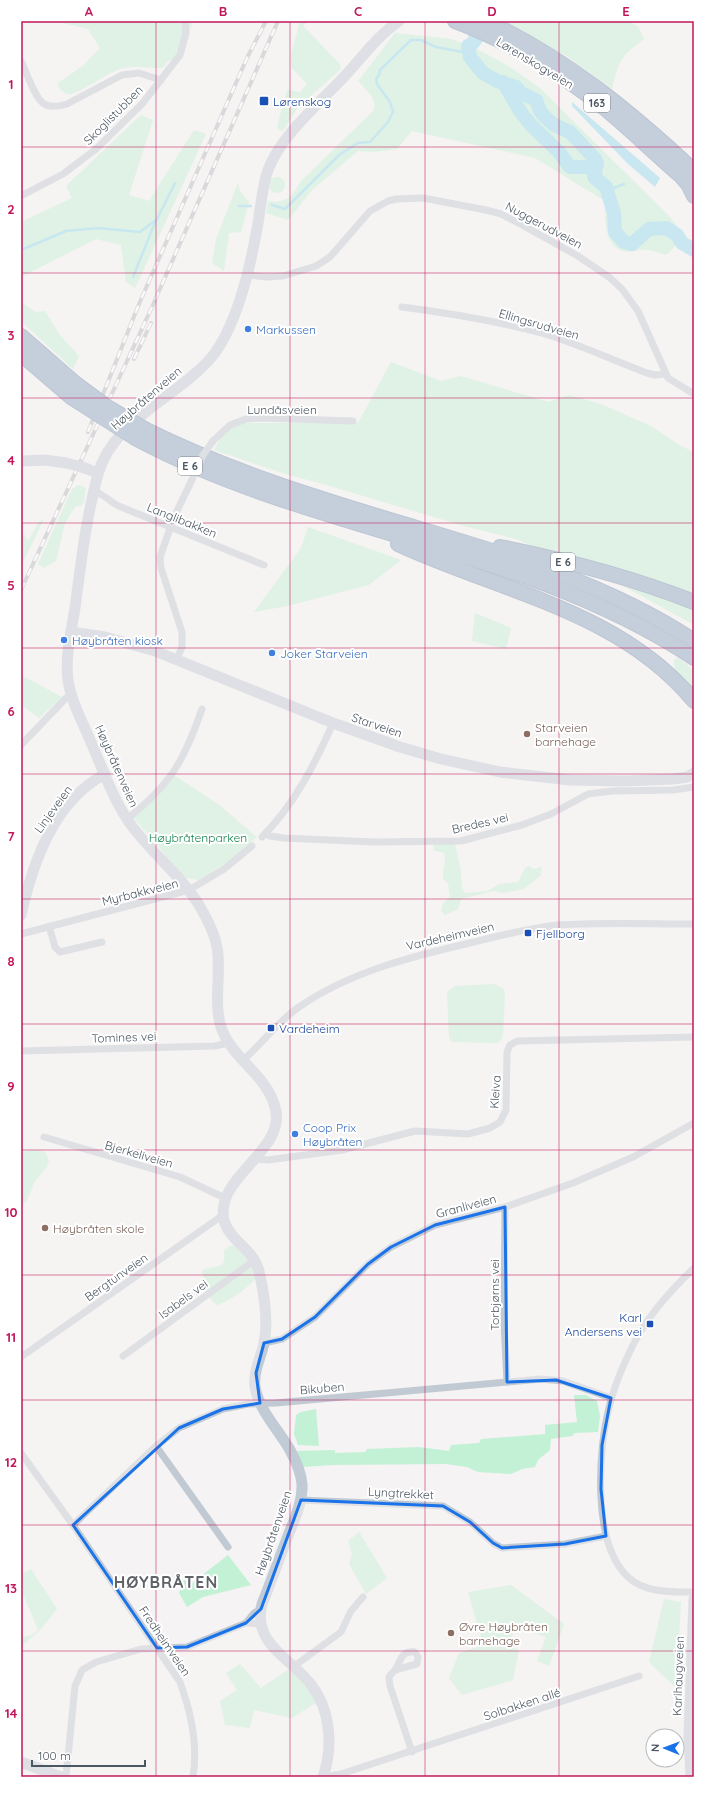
<svg xmlns="http://www.w3.org/2000/svg" width="715" height="1798" viewBox="0 0 715 1798" font-family="Quicksand,sans-serif">
	<style>
		.green { fill: #c3f1d5 }
		.water { fill: #90daee }
		.lines { fill: none; stroke-linecap: round; stroke-linejoin: round }
		.stream { stroke: #90daee; stroke-width: 2.5 }
		.river { stroke: #90daee; stroke-width: 14 }
		.highway-casing { stroke: #7690ad; stroke-width: 16 }
		.street { stroke: #c1cad2; stroke-width: 7 }
		.secondary { stroke: #c1cbd6; stroke-width: 11 }
		.highway { stroke: #8ba5c1; stroke-width: 14 }
		.rail-casing { stroke: #b5b8bd; stroke-width: 4 }
		.rail { stroke: #fff; stroke-width: 2.5; stroke-dasharray: 8; stroke-linecap: butt }
		.highway-bridge-casing { stroke: #7690ad; stroke-width: 16; stroke-linecap: butt }
		.street-bridge { stroke: #c1cad2; stroke-width: 7 }
		.secondary-bridge { stroke: #c1cbd6; stroke-width: 11 }
		.highway-bridge { stroke: #8ba5c1; stroke-width: 14 }
		.marked { fill: none; stroke: #1a73e8; stroke-width: 3; stroke-linejoin: round }
		.grid { fill: none; stroke: #c2185b; stroke-width: 1; stroke-opacity: 0.55 }
		.transit-dot { fill: #1a4fb4; stroke: #fff; stroke-width: 1.5 }
		.shop-dot { fill: #3f7fe0; stroke: #fff; stroke-width: 1.5 }
		.education-dot { fill: #8d6e63; stroke: #fff; stroke-width: 1.5 }
		.labels { text-anchor: middle; dominant-baseline: central; stroke-width: 4; stroke-linejoin: round; paint-order: stroke }
		.shield { fill: #fff; stroke: #808990; stroke-width: 1 }
		.shield-label { font-size: 11px; font-weight: bold; fill: #4a5661 }
		.street-label { font-size: 12px; fill: #4a5661; stroke: #fff }
		.transit-label { font-size: 12px; fill: #164399; stroke: #fff; text-anchor: start }
		.shop-label { font-size: 12px; fill: #366cbe; stroke: #fff; text-anchor: start }
		.education-label { font-size: 12px; fill: #785e54; stroke: #fff; text-anchor: start }
		.park-label { font-size: 12px; fill: #17864f; stroke: #fff }
		.district-label { font-size: 16px; font-weight: bold; letter-spacing: 1px; fill: #5f6368; stroke: #fff }
		.neatline { fill: none; stroke: #c2185b; stroke-width: 1.5 }
		.grid-label { font-size: 13px; text-anchor: middle; font-weight: bold; fill: #c2185b }
	</style>
	<rect width="100%" height="100%" fill="#f5f3f3"/>
	<g class="green">
		<path d="M55 21H191L192 24 180 55 167 62 163 68C149 68 133 65 119 69 108 73 78 94 70 94 64 94 61 90 58 86V83L84 65 100 48 88 29Z"/>
		<path d="M300 21H308L303 26 340 64 341 68 339 71 298 107 283 131 279 130 277 126 287 90 300 92 307 84 291 67V55Z"/>
		<path d="M502 21 630 22 638 26 644 39C620 57 619 60 612 89L568 57Z"/>
		<path d="M395 33 452 39 483 52 510 67 540 88 669 216 685 236 666 255C660 253 654 251 648 250 641 249 635 252 629 252 603 251 605 218 605 201L535 158 412 131 397 149 375 152 358 151 312 190 288 220 266 213 268 201C286 204 292 197 300 182L373 111C379 100 365 89 358 81Z"/>
		<path d="M141 115 153 120 129 195 149 201 194 130 206 134 135 288 126 282 121 245 96 239 21 277V222L72 198 66 186Z"/>
		<circle cx="277" cy="185" r="8"/>
		<path d="M238 183 240 191 249 202 241 232 229 233 224 271 212 263 216 239Z"/>
		<path d="M21 302 36 312 45 311 59 334 79 356 73 369 21 321Z"/>
		<path d="M391 362 441 381 461 376 549 402 569 395 601 404 651 426 681 446 694 452V625L618 583 516 539 464 526 323 484 285 474 214 450 225 431 239 423H358Z"/>
		<path d="M79 485 86 488 84 503 80 506 75 507 65 523 56 561 44 568 38 564 72 489Z"/>
		<path d="M44 519 22 564 21 566V539L23 534 28 541 38 523Z"/>
		<path d="M308 527 401 560 369 585 287 606 254 612 301 548Z"/>
		<path d="M475 613 511 628 506 649 472 641Z"/>
		<path d="M678 658 694 670V697C685 685 672 674 674 659Z"/>
		<path d="M21 675 62 697 39 718 21 705Z"/>
		<path d="M175 776 218 804 257 837 229 861 199 880 185 878 134 818 135 816 157 797Z"/>
		<path d="M434 844H455L461 871 462 888 465 893 488 891 499 884 518 882 525 868 529 866 533 869 542 867 541 875 524 889 503 893 493 891 461 899 458 909 445 915 441 910 443 904 450 896 448 883 443 879C442 870 447 862 444 853L433 850Z"/>
		<path d="M494 984 503 988 505 995 503 1035 501 1040 497 1043 452 1042 449 1038 447 992 455 986Z"/>
		<path d="M38 1150 46 1153 49 1161 46 1168 35 1181 26 1202 21 1205V1154L26 1151Z"/>
		<path d="M232 1245C238 1246 241 1252 245 1257 250 1262 258 1270 255 1278 253 1285 225 1304 217 1305L213 1302 206 1293 207 1285 202 1273 203 1270C209 1267 223 1268 224 1261 225 1258 224 1254 224 1250Z"/>
		<path d="M574 1395H586L597 1401 600 1416 598 1432 575 1433 572 1436 551 1439 550 1450 538 1460 535 1467 522 1469 511 1474 478 1472 467 1467 446 1464 333 1465 302 1467 295 1451 335 1450V1453L365 1452 367 1449 419 1447 449 1451 451 1445 479 1443 481 1439 545 1434V1425L577 1422Z"/>
		<path d="M316 1409 319 1446 298 1445 294 1434 296 1415 301 1412Z"/>
		<path d="M359 1532 387 1578 366 1594 349 1564 352 1553 348 1541Z"/>
		<path d="M228 1555 251 1585 203 1597 187 1607 179 1593 184 1580 192 1583Z"/>
		<path d="M31 1569 57 1609 42 1628 21 1647V1637L32 1635 38 1630 21 1589V1574Z"/>
		<path d="M511 1585 564 1624 549 1666 537 1661 546 1637 515 1626 509 1646 519 1650 513 1680 462 1695 449 1678 459 1653 483 1645 468 1592Z"/>
		<path d="M664 1599 681 1602 676 1688 649 1662Z"/>
		<path d="M240 1664 261 1688 289 1669 311 1691 316 1703 292 1718 254 1710 250 1728 225 1725 220 1701 237 1690 226 1673Z"/>
	</g>
	<path class="water" d="M572 102 660 178 655 187 627 163 572 106Z"/>
	<g class="lines">
		<g class="stream">
			<path d="M607 191 624 184"/>
			<path d="M272 205 285 209 339 155 358 143 370 142 388 122 393 112 390 102 377 84 376 79 379 75 380 70 411 40H421L436 47 468 53"/>
			<path d="M239 206H251"/>
			<path d="M21 250 66 231 98 228 140 232 157 219 175 183"/>
			<path d="M133 277 156 220"/>
		</g>
		<g class="river">
			<path d="M473 21 476 39 471 45 468 46 470 57 483 73 497 81 516 87 521 93 536 100 540 111 545 117 554 125 570 132 595 159 597 163 594 177 606 187 614 213 615 232 624 242 632 244 649 229 666 228 677 235 682 243 694 250"/>
			<path d="M503 82 520 111 531 125 559 152 570 167H588L595 170"/>
		</g>
		<defs>
			<g id="highway">
				<path d="M455 21C506 40 554 69 597 102 626 125 653 152 681 176L688 184 694 196"/>
				<path d="M486 21C565 58 631 112 694 171"/>
				<path d="M21 336 76 384"/>
				<path d="M21 354 71 397"/>
				<path d="M146 430C231 472 319 499 410 526 508 555 608 584 694 641"/>
				<path d="M137 439C314 533 525 546 694 658"/>
				<path d="M398 544C499 591 620 611 694 701"/>
				<path d="M500 547C565 560 633 578 694 602"/>
			</g>
		</defs>
		<use href="#highway" class="highway-casing"/>
		<g class="street">
			<path d="M21 61C26 71 35 98 43 103 49 108 61 106 67 104L122 75 139 73 161 80"/>
			<path d="M21 196 63 174 96 149 142 104 180 55 186 33 185 21"/>
			<path d="M247 275 268 277 283 276 316 266 330 257 370 211 388 201 396 199 423 198 486 210 501 214 522 225 578 256 609 277 622 289 638 311 668 378 694 394"/>
			<path d="M402 307C449 313 496 321 542 333 578 344 613 360 647 373L655 375 666 374"/>
			<path d="M213 441 230 425 246 419 263 418 353 421"/>
			<path d="M94 491C104 494 111 503 121 507L264 565"/>
			<path d="M177 659 182 647V632L161 568 160 557 174 517 189 486"/>
			<path d="M21 745 66 698 72 695"/>
			<path d="M127 819C171 784 184 761 202 709"/>
			<path d="M265 834 270 836 284 838 374 842 461 841 522 825 551 814 588 794 612 791 673 790 694 787"/>
			<path d="M262 837C294 805 315 764 333 723"/>
			<path d="M49 926 55 947 60 952 102 942"/>
			<path d="M21 934 189 890 224 869 252 846"/>
			<path d="M21 1051 215 1046 228 1043"/>
			<path d="M242 1061C262 1044 277 1022 299 1007 351 971 414 956 474 942 502 935 529 928 557 925 603 922 649 924 694 924"/>
			<path d="M44 1137 180 1177 225 1198"/>
			<path d="M255 1159 268 1160 342 1150 415 1131 468 1134 490 1128 500 1122 506 1110 507 1052 510 1045 517 1041 694 1037"/>
			<path d="M505 1207 504 1322 507 1382"/>
			<path d="M694 1268C671 1290 649 1314 634 1343 624 1363 614 1386 609 1408 598 1451 592 1544 628 1577 644 1593 673 1592 694 1592"/>
			<path d="M264 1343 282 1339 315 1317 368 1264 391 1247 435 1225 505 1207 573 1183 633 1157 694 1123"/>
			<path d="M123 1356 255 1260"/>
			<path d="M21 1357 223 1215"/>
			<path d="M156 1446 228 1547"/>
			<path d="M21 1453 73 1525 180 1682C191 1712 198 1746 193 1777"/>
			<path d="M300 1500 443 1506 470 1522 493 1543 502 1548 565 1544 606 1536"/>
			<path d="M73 1525 156 1446 179 1428 223 1409 248 1404 276 1403 541 1379 563 1381 611 1398"/>
			<path d="M261 1609 254 1613 246 1623 262 1624"/>
			<path d="M293 1667 341 1632 351 1611 363 1597"/>
			<path d="M395 1670 417 1664 418 1657 415 1652C401 1650 401 1661 395 1670 393 1673 390 1674 389 1677L390 1686 412 1752"/>
			<path d="M324 1775 329 1776 341 1774 639 1676"/>
			<path d="M66 1777 75 1686 82 1670 96 1662 141 1649 187 1647 246 1623"/>
		</g>
		<g class="secondary">
			<path d="M21 461 45 460 66 463"/>
			<path d="M82 467 98 473"/>
			<path d="M71 632 105 637 155 651 333 723 400 747 441 759 500 772 570 780 624 781 673 779 687 777 694 773"/>
			<path d="M21 915C33 862 54 801 105 774"/>
			<path d="M21 1762 61 1777"/>
			<path d="M323 1777C333 1748 331 1711 312 1686 294 1660 251 1644 262 1604 271 1582 279 1559 288 1536 294 1520 303 1502 302 1484 301 1472 296 1461 290 1450 279 1430 259 1411 255 1387 253 1371 261 1358 264 1343 269 1320 264 1293 259 1271 253 1248 229 1241 224 1220 214 1174 294 1149 273 1101 262 1072 231 1057 221 1027 214 1004 220 979 218 955 217 937 208 920 199 905 181 875 149 851 129 822 112 797 102 767 90 740 82 721 71 701 68 680 65 657 71 632 75 608 81 563 86 518 98 474 113 420 176 398 210 359 218 350 224 339 229 328 244 296 252 258 258 223 261 206 262 187 268 170 280 137 318 104 342 79 361 59 376 37 399 21"/>
			<path d="M691 1777 689 1736 694 1599"/>
		</g>
		<use href="#highway" class="highway"/>
		<defs>
			<g id="rail">
				<path d="M134 359 151 323"/>
				<path d="M88 432 139 304 247 58 266 21"/>
				<path d="M21 590 152 307 278 21"/>
			</g>
		</defs>
		<use href="#rail" class="rail-casing"/>
		<use href="#rail" class="rail"/>
		<defs>
			<g id="highway-bridge">
				<path d="M76 384 107 407 146 430"/>
				<path d="M71 397 137 439"/>
			</g>
		</defs>
		<use href="#highway-bridge" class="highway-bridge-casing"/>
		<path class="street-bridge" d="M189 486 203 455 213 441"/>
		<path class="secondary-bridge" d="M66 463 82 467"/>
		<use href="#highway-bridge" class="highway-bridge"/>
	</g>
	<path d="M0 0H715V1798H0ZM505 1207 507 1382 556 1380 611 1398 602 1445 601 1489 606 1536 565 1544 502 1548 493 1543 470 1522 443 1506 301 1500 261 1609 246 1623 187 1647 157 1648 73 1525 179 1428 223 1409 260 1403 256 1373 264 1343 282 1339 315 1317 368 1264 391 1247 435 1225Z" fill="#f5f3f3" fill-opacity=".55" fill-rule="evenodd"/>
	<path class="marked" d="M505 1207 507 1382 556 1380 611 1398 602 1445 601 1489 606 1536 565 1544 502 1548 493 1543 470 1522 443 1506 301 1500 261 1609 246 1623 187 1647 157 1648 73 1525 179 1428 223 1409 260 1403 256 1373 264 1343 282 1339 315 1317 368 1264 391 1247 435 1225Z"/>
	<path class="grid" d="M156 21V1777M290 21V1777M425 21V1777M559 21V1777M21 147H694M21 273H694M21 398H694M21 523H694M21 648H694M21 774H694M21 899H694M21 1024H694M21 1150H694M21 1275H694M21 1400H694M21 1525H694M21 1651H694"/>
	<g class="transit-dot">
		<rect x="259" y="96" width="10" height="10" rx="2"/>
		<rect x="524" y="929" width="8" height="8" rx="2"/>
		<rect x="267" y="1024" width="8" height="8" rx="2"/>
		<rect x="646" y="1320" width="8" height="8" rx="2"/>
	</g>
	<g class="shop-dot">
		<circle cx="248" cy="329" r="4"/>
		<circle cx="64" cy="640" r="4"/>
		<circle cx="272" cy="653" r="4"/>
		<circle cx="295" cy="1134" r="4"/>
	</g>
	<g class="education-dot">
		<circle cx="527" cy="734" r="4"/>
		<circle cx="45" cy="1228" r="4"/>
		<circle cx="451" cy="1633" r="4"/>
	</g>
	<g class="labels">
		<g class="shield">
			<rect x="584" y="94" width="26" height="18" rx="3"/>
			<rect x="178" y="457" width="24" height="18" rx="3"/>
			<rect x="551" y="553" width="24" height="18" rx="3"/>
		</g>
		<g class="shield-label">
			<text x="597" y="103">163</text>
			<text x="190" y="466">E 6</text>
			<text x="563" y="562">E 6</text>
		</g>
		<g class="street-label">
			<text transform="translate(535 63) rotate(31)">Lørenskogveien</text>
			<text transform="translate(113 115) rotate(-45)">Skoglistubben</text>
			<text transform="translate(544 225) rotate(28)">Nuggerudveien</text>
			<text transform="translate(539 324) rotate(16)">Ellingsrudveien</text>
			<text transform="translate(146 398) rotate(-41)">Høybråtenveien</text>
			<text x="282" y="409">Lundåsveien</text>
			<text transform="translate(182 520) rotate(22)">Langlibakken</text>
			<text transform="translate(377 725) rotate(19)">Starveien</text>
			<text transform="translate(117 766) rotate(66)">Høybråtenveien</text>
			<text transform="translate(53 809) rotate(-54)">Linjeveien</text>
			<text transform="translate(480 823) rotate(-13)">Bredes vei</text>
			<text transform="translate(140 892) rotate(-14)">Myrbakkveien</text>
			<text transform="translate(450 936) rotate(-13)">Vardeheimveien</text>
			<text transform="translate(124 1037) rotate(-2)">Tomines vei</text>
			<text transform="translate(495 1092) rotate(-86)">Kleiva</text>
			<text transform="translate(139 1154) rotate(16)">Bjerkeliveien</text>
			<text transform="translate(466 1206) rotate(-15)">Granliveien</text>
			<text transform="translate(116 1277) rotate(-35)">Bergtunveien</text>
			<text transform="translate(494 1295) rotate(-90)">Torbjørns vei</text>
			<text transform="translate(183 1299) rotate(-36)">Isabels vei</text>
			<text transform="translate(322 1388) rotate(-5)">Bikuben</text>
			<text transform="translate(401 1493) rotate(3)">Lyngtrekket</text>
			<text transform="translate(273 1533) rotate(-71)">Høybråtenveien</text>
			<text transform="translate(165 1641) rotate(56)">Fredheimveien</text>
			<text transform="translate(678 1676) rotate(-88)">Karihaugveien</text>
			<text transform="translate(522 1704) rotate(-18)">Solbakken allé</text>
		</g>
		<g class="transit-label">
			<text x="273" y="101">Lørenskog</text>
			<text x="536" y="933">Fjellborg</text>
			<text x="279" y="1028">Vardeheim</text>
			<text x="642" y="1317" text-anchor="end">Karl<tspan x="642" dy="14">Andersens vei</tspan></text>
		</g>
		<g class="shop-label">
			<text x="256" y="329">Markussen</text>
			<text x="72" y="640">Høybråten kiosk</text>
			<text x="280" y="653">Joker Starveien</text>
			<text x="303" y="1127">Coop Prix<tspan x="303" dy="14">Høybråten</tspan></text>
		</g>
		<g class="education-label">
			<text x="535" y="727">Starveien<tspan x="535" dy="14">barnehage</tspan></text>
			<text x="53" y="1228">Høybråten skole</text>
			<text x="459" y="1626">Øvre Høybråten<tspan x="459" dy="14">barnehage</tspan></text>
		</g>
		<g class="park-label">
			<text x="198" y="837">Høybråtenparken</text>
		</g>
		<g class="district-label">
			<text x="166" y="1582">HØYBRÅTEN</text>
		</g>
	</g>
	<rect width="715" height="1798" fill="none" stroke="#ffffff" stroke-width="44"/>
	<g transform="translate(665 1748) rotate(271)"><circle r="19" fill="#ffffff" stroke="#b7bbc0"/>
	<path d="M0-3L7 15L0 10L-7 15Z" fill="#1a73e8"/>
	<text y="-6" font-size="11" font-weight="bold" text-anchor="middle" fill="#4a5661">N</text>
	</g>
	<path d="M32 1760v6h113v-6" fill="none" stroke="#4a5661" stroke-width="2"/>
	<text x="38" y="1760" font-size="12" fill="#4a5661" stroke="#ffffff" stroke-width="3" paint-order="stroke">100 m</text>
	<rect x="22" y="22" width="671" height="1754" class="neatline"/>
	<g class="grid-label">
		<text x="89" y="16">A</text>
		<text x="223" y="16">B</text>
		<text x="358" y="16">C</text>
		<text x="492" y="16">D</text>
		<text x="626" y="16">E</text>
		<text x="11" y="89">1</text>
		<text x="11" y="214">2</text>
		<text x="11" y="340">3</text>
		<text x="11" y="465">4</text>
		<text x="11" y="590">5</text>
		<text x="11" y="716">6</text>
		<text x="11" y="841">7</text>
		<text x="11" y="966">8</text>
		<text x="11" y="1091">9</text>
		<text x="11" y="1217">10</text>
		<text x="11" y="1342">11</text>
		<text x="11" y="1467">12</text>
		<text x="11" y="1593">13</text>
		<text x="11" y="1718">14</text>
	</g>
</svg>
